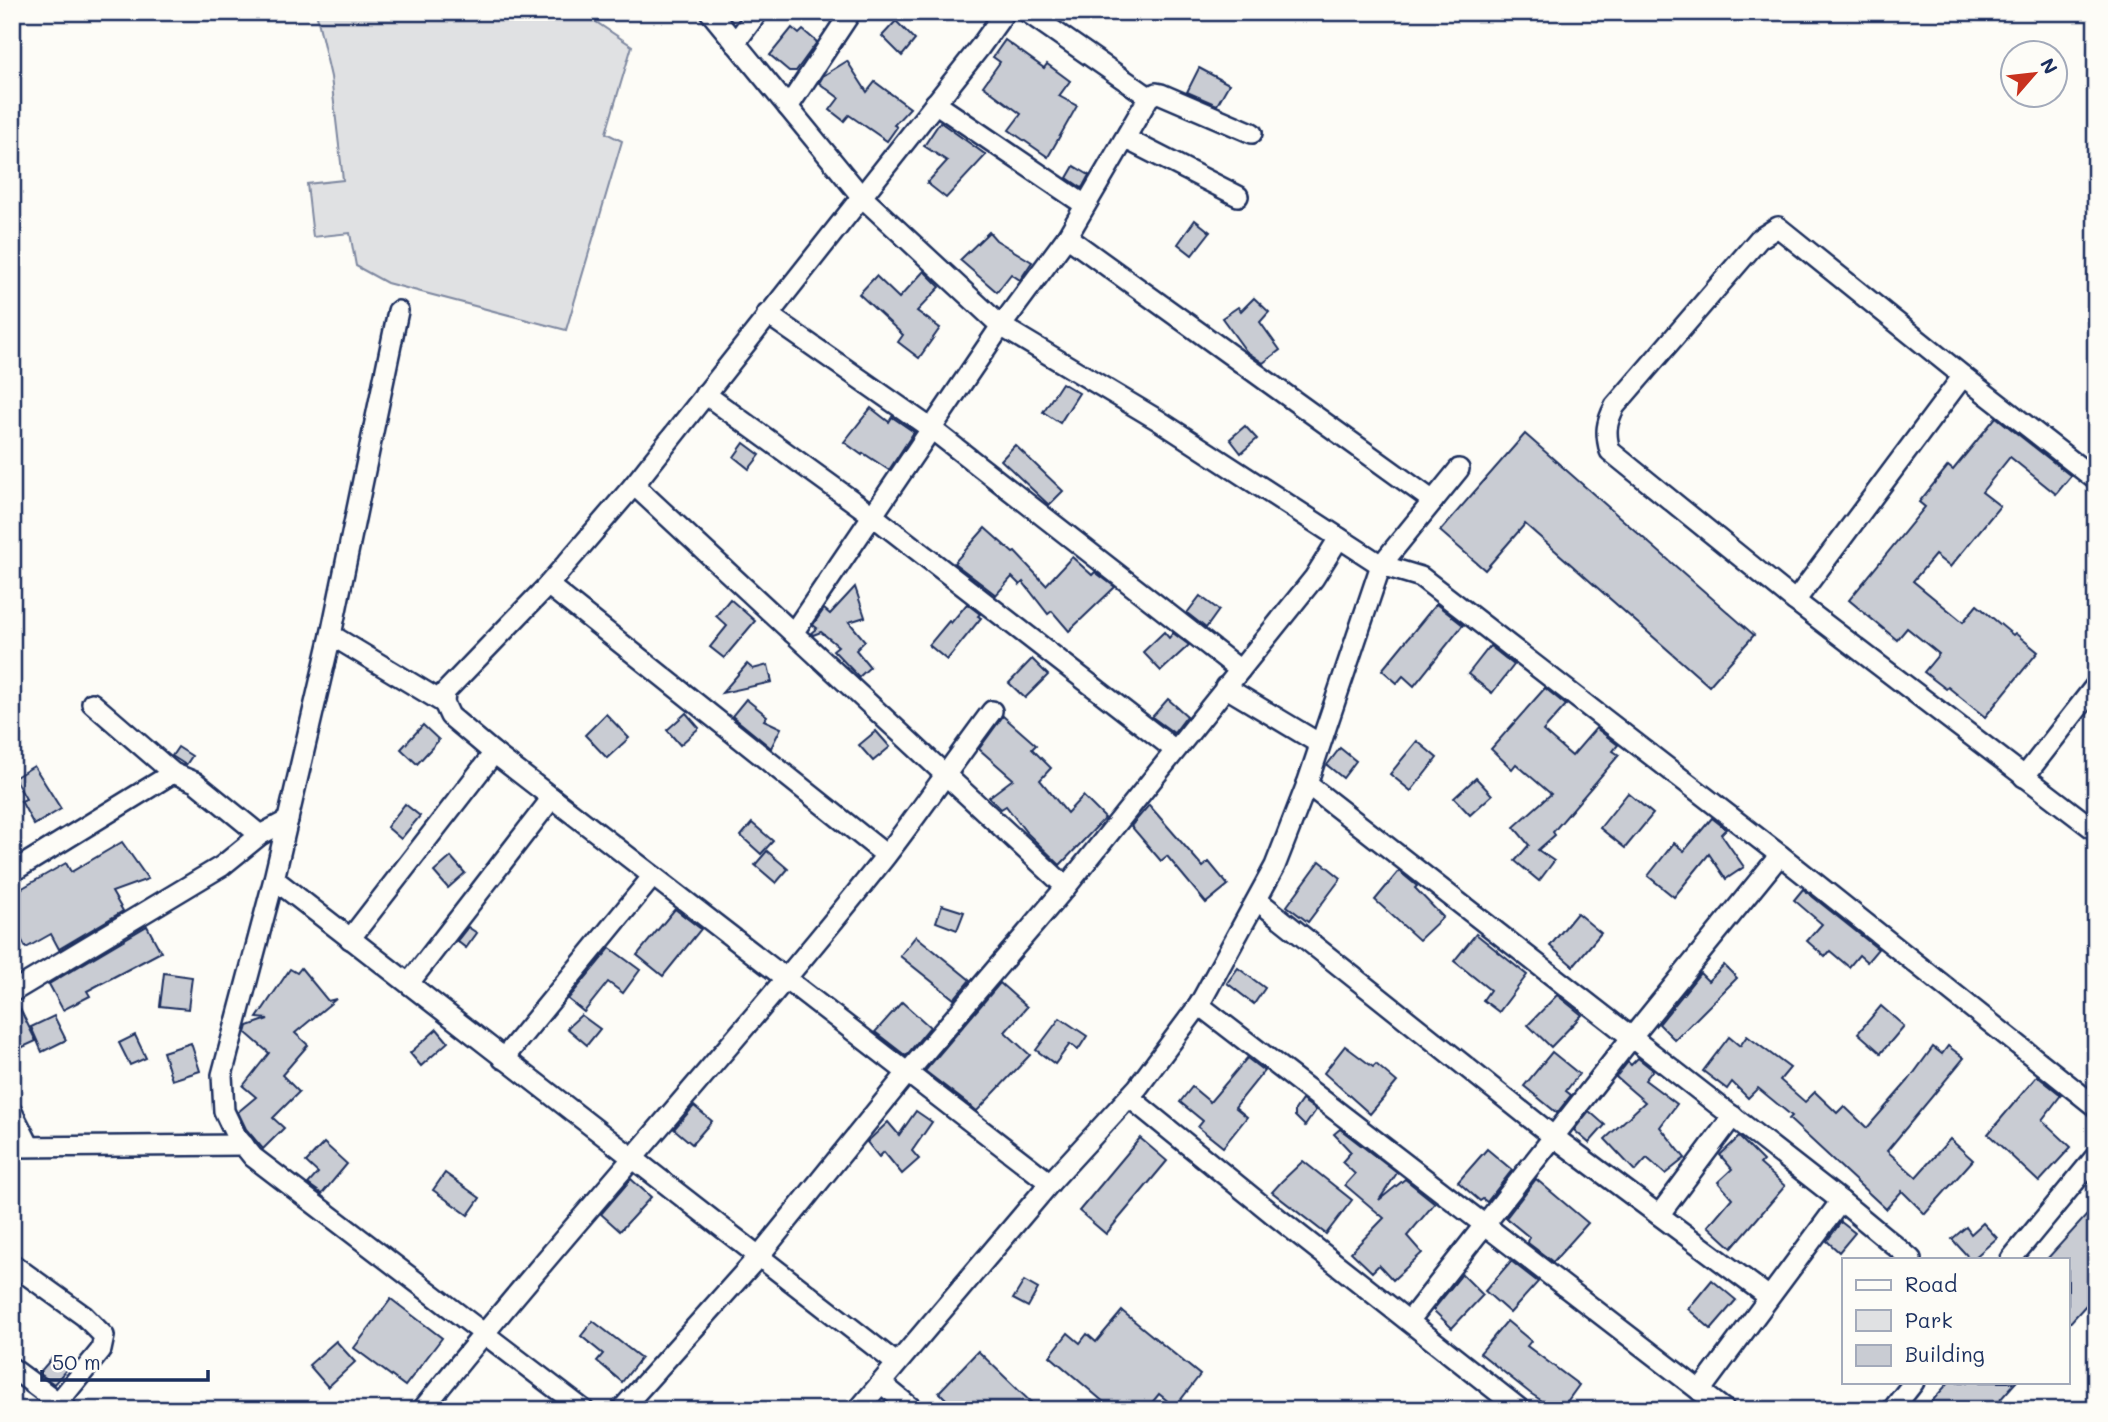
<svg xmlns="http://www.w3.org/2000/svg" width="2108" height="1422" viewBox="0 0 2108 1422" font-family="Mali,sans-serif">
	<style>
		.green { fill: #e0e1e3; stroke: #7e88a0; stroke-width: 2 }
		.building { fill: #c9ccd3; stroke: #1b2f5e; stroke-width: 2 }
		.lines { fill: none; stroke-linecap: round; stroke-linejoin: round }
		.street-casing { stroke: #1b2f5e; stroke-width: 24 }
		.street { stroke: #fdfcf7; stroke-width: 19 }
	</style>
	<rect width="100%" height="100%" fill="#fdfcf7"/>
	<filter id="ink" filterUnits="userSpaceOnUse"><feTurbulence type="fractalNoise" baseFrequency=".0143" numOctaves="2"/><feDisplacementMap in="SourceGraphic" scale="14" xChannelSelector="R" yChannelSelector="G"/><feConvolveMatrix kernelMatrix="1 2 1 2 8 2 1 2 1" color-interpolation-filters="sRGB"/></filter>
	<g filter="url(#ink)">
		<path class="green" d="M316 12H581L632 46 606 133 622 141 566 330 387 283 356 266 350 233 313 237 307 184 343 180 331 77Z"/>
		<g class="building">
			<path d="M896 21 915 40 902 56 882 36Z"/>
			<path d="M792 28 799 34 803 30 817 42 796 71H789L770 55Z"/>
			<path d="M1005 40 1044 68 1047 64 1070 81 1059 96 1077 106 1048 157 1009 130 1021 114 983 86 1000 62 993 57Z"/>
			<path d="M847 61 867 92 875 82 910 108 894 125 897 127 887 141 849 115 844 121 830 110 839 98 819 83 823 76Z"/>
			<path d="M1199 68 1229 84 1217 105 1187 92Z"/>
			<path d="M940 122 986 155 946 198 927 183 947 161 924 146Z"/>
			<path d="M1074 166 1089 175 1082 188 1067 178Z"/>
			<path d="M1195 220 1210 232 1192 255 1178 244Z"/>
			<path d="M989 232 996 240 1032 262 1020 280 1011 274 997 292 960 260Z"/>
			<path d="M924 271 940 287 917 311 940 328 919 358 898 342 903 335 859 294 876 276 899 298Z"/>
			<path d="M1254 298 1269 312 1260 322 1280 350 1263 363 1246 351 1222 318 1238 307 1241 311Z"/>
			<path d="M1062 383 1079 393 1060 423 1043 412Z"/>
			<path d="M871 408 889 422 892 417 914 432 889 470 863 453 862 455 844 442Z"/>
			<path d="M1996 417 2071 476 2056 494 2010 457 1982 492 2000 506 1950 567 1935 555 1913 581 1963 622 1977 605 2013 635 2015 633 2038 652 1985 717 1948 687 1946 689 1924 672 1939 654 1907 628 1897 640 1849 600 1925 507 1919 502 1948 466 1953 470Z"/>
			<path d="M1245 426 1257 439 1241 453 1230 439Z"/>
			<path d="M1525 434 1754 635 1709 686 1525 524 1485 570 1440 531Z"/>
			<path d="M744 443 760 455 749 469 734 457Z"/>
			<path d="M1015 445 1063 491 1049 505 1001 460Z"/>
			<path d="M985 528 1013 553 1015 552 1046 585 1072 557 1092 575 1095 572 1115 587 1069 631 1052 611 1048 614 1023 582 1020 585 1012 577 996 595 954 563Z"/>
			<path d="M855 587 865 617 849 622 865 641 856 650 870 667 859 677 833 650 838 646 821 632 813 635 811 633 817 628 813 625 824 609 830 614Z"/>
			<path d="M1200 596 1219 610 1206 628 1187 613Z"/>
			<path d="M730 599 755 621 724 658 710 647 727 626 716 616Z"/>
			<path d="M967 604 980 614 978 616 981 618 947 660 929 645 949 621 951 623Z"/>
			<path d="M1436 604 1463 625 1414 686 1403 676 1397 683 1382 670Z"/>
			<path d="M1164 632 1169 638 1173 633 1189 645 1161 671 1143 652Z"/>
			<path d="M1490 646 1514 665 1492 693 1468 674Z"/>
			<path d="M1032 659 1048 675 1025 698 1009 683Z"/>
			<path d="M747 664 753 669 768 665 772 682 722 693Z"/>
			<path d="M1545 688 1566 705 1543 731 1572 756 1596 728 1618 745 1613 751 1619 755 1553 832 1555 835 1538 850 1554 861 1539 881 1515 861 1529 845 1514 827 1551 794 1516 764 1512 769 1491 749Z"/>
			<path d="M746 699 767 716 764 720 781 728 771 748 732 716Z"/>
			<path d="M1168 699 1187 716 1174 733 1152 717Z"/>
			<path d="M686 713 699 728 680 745 667 730Z"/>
			<path d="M606 714 629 738 607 758 585 735Z"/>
			<path d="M1003 716 1036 745 1032 749 1051 768 1040 780 1067 813 1083 796 1105 818 1060 865 1026 832 1006 806 1001 809 989 797 1013 779 979 749Z"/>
			<path d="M423 725 439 740 417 764 401 749Z"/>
			<path d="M876 731 890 747 873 761 859 745Z"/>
			<path d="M1417 741 1437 758 1411 791 1390 774Z"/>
			<path d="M178 747 192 756 186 765 172 756Z"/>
			<path d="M1340 748 1356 761 1343 778 1327 765Z"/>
			<path d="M34 766 61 809 34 825 21 801 26 799 14 778Z"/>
			<path d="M1476 778 1492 795 1470 815 1454 798Z"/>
			<path d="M1628 793 1653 814 1625 848 1600 828Z"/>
			<path d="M405 804 420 816 401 839 387 827Z"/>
			<path d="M1149 805 1203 867 1209 862 1228 885 1206 903 1167 856 1161 861 1131 826Z"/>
			<path d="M1712 818 1726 829 1721 834 1744 867 1726 879 1709 854 1674 897 1648 876 1674 843 1684 851Z"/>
			<path d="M752 823 773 841 761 854 741 836Z"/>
			<path d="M122 842 148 879 112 892 123 911 59 949 51 934 26 948 12 923V894L66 863 71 872Z"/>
			<path d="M767 851 788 869 776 883 755 865Z"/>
			<path d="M451 857 465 873 448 888 434 872Z"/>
			<path d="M1320 861 1341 878 1308 922 1287 906Z"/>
			<path d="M1399 871 1417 886 1415 888 1443 917 1419 940 1375 900Z"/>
			<path d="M1803 889 1878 949 1867 962 1859 955 1849 967 1830 951 1825 957 1807 941 1822 924 1794 900Z"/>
			<path d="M942 905 964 912 957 930 936 922Z"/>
			<path d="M675 909 701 929 663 976 637 955Z"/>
			<path d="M1577 913 1601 933 1573 966 1550 946Z"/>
			<path d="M147 926 161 952 87 991 90 996 63 1010 49 984Z"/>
			<path d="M468 927 477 933 466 948 457 941Z"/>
			<path d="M1476 934 1527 975 1499 1012 1483 1000 1490 990 1454 961Z"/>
			<path d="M916 936 970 980 954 999 900 956Z"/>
			<path d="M610 948 640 970 623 993 608 982 584 1012 568 999Z"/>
			<path d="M1724 965 1737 978 1675 1040 1659 1024 1700 973 1708 981Z"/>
			<path d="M301 968 328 1001 336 999 295 1033 308 1045 282 1075 299 1092 273 1118 284 1128 263 1149 246 1129 238 1112 256 1097 243 1086 269 1053 246 1033 248 1026 268 1019 257 1018 290 969 297 973Z"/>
			<path d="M1238 968 1265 988 1254 1004 1227 983Z"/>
			<path d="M164 973 192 977 188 1009 160 1006Z"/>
			<path d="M1000 983 1027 1007 1005 1032 1030 1055 977 1111 925 1071Z"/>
			<path d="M1557 995 1582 1015 1551 1047 1528 1025Z"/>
			<path d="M902 1002 930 1027 906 1056 875 1032Z"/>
			<path d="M17 1003 36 1041 12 1052V1004Z"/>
			<path d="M1881 1006 1904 1026 1881 1053 1858 1033Z"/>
			<path d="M581 1015 600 1029 587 1045 567 1028Z"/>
			<path d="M54 1016 66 1040 42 1052 31 1027Z"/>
			<path d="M1060 1018 1087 1036 1078 1050 1070 1044 1055 1064 1036 1050Z"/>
			<path d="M437 1029 448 1042 421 1066 410 1053Z"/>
			<path d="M135 1035 146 1058 130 1065 119 1043Z"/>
			<path d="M1747 1036 1790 1068 1780 1080 1805 1102 1815 1092 1837 1113 1844 1106 1867 1128 1908 1081 1933 1047 1942 1054 1948 1046 1964 1058 1887 1151 1916 1177 1950 1139 1973 1160 1925 1214 1902 1191 1886 1209 1789 1119 1792 1116 1758 1088 1748 1098 1732 1082 1727 1089 1703 1071 1729 1037 1740 1046Z"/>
			<path d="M191 1043 200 1071 172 1080 163 1052Z"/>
			<path d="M1345 1046 1373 1067 1376 1064 1397 1082 1370 1114 1324 1073Z"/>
			<path d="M1552 1052 1579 1074 1566 1091 1571 1095 1557 1113 1524 1086Z"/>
			<path d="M1247 1058 1264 1071 1235 1107 1247 1117 1223 1147 1198 1127 1203 1121 1180 1102 1192 1087 1210 1102Z"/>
			<path d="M1638 1058 1653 1070 1645 1080 1677 1104 1660 1127 1685 1158 1665 1174 1647 1158 1635 1171 1605 1139 1645 1102 1616 1077 1628 1062 1631 1065Z"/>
			<path d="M2037 1076 2061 1095 2042 1120 2071 1147 2039 1182 1988 1134Z"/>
			<path d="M1302 1100 1316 1110 1305 1126 1295 1116V1110Z"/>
			<path d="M694 1106 712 1121 692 1144 674 1129Z"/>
			<path d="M916 1111 932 1122 912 1151 919 1159 902 1174 884 1152 879 1157 867 1142 888 1122 899 1135Z"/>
			<path d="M1589 1111 1605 1125 1589 1143 1574 1130Z"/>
			<path d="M1340 1129 1397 1173 1379 1200 1405 1179 1435 1203 1407 1236 1422 1253 1393 1280 1379 1265 1372 1272 1351 1252 1384 1218 1345 1185 1355 1174 1342 1162 1351 1152 1334 1134Z"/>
			<path d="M1739 1137 1763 1161 1760 1164 1785 1186 1732 1248 1708 1226 1732 1198 1718 1182 1732 1169 1720 1155Z"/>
			<path d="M1140 1138 1167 1161 1106 1234 1079 1211Z"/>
			<path d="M324 1143 347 1164 322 1194 308 1184 318 1173 306 1162Z"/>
			<path d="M1487 1149 1512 1170 1487 1202 1483 1199 1480 1201 1458 1182Z"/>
			<path d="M1303 1161 1352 1200 1326 1234 1272 1192 1282 1181Z"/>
			<path d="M445 1173 480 1198 468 1215 433 1190Z"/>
			<path d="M631 1179 651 1197 620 1231 601 1214Z"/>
			<path d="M1536 1179 1588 1223 1553 1262 1528 1243 1529 1237 1506 1218Z"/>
			<path d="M2096 1205V1294L2068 1325V1259H2047Z"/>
			<path d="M1841 1222 1855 1233 1839 1252 1827 1241Z"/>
			<path d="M1983 1223 1997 1238 1973 1259H1970L1952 1239 1966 1227 1971 1234Z"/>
			<path d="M1511 1261 1538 1282 1510 1313 1485 1291Z"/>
			<path d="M1462 1274 1483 1295 1452 1328 1433 1310Z"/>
			<path d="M1712 1280 1736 1300 1711 1329 1688 1309Z"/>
			<path d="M1024 1281 1038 1289 1028 1307 1013 1299Z"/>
			<path d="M391 1299 442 1338 405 1386 354 1348Z"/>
			<path d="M1122 1311 1200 1375 1175 1407 1159 1394 1146 1410H1113L1050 1356 1068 1333 1080 1343 1087 1334 1096 1342Z"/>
			<path d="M593 1321 641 1358 622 1382 597 1361 603 1354 581 1336Z"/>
			<path d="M1507 1321 1531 1341 1527 1346 1579 1385 1561 1410H1556L1530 1393 1480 1353Z"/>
			<path d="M336 1341 355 1362 328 1387 309 1365Z"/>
			<path d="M978 1351 1039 1410H957L939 1392Z"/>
			<path d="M53 1357 67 1369 54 1384 39 1373Z"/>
			<path d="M1949 1382H2016L1991 1410H1924Z"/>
		</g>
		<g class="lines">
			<defs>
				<g id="street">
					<path d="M710 12 861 196 1001 326 1158 420 1381 565 1421 577 1780 855 2096 1107"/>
					<path d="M1005 12 980 47 634 485 548 585 445 692 444 703 450 716 494 753 1050 1183"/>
					<path d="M1027 12 1149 97"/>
					<path d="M735 43 758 12"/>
					<path d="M935 103 1085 205"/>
					<path d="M788 107 851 12"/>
					<path d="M1126 139 1238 196"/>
					<path d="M1067 237 1433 501"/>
					<path d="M398 311 331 635 274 879 222 1075 224 1111 236 1136 253 1157 584 1410"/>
					<path d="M767 314 933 430 1240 670"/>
					<path d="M705 394 872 515 1175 750"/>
					<path d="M2096 480 1963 376 1778 227 1759 239 1615 406C1606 423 1605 433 1610 451L1795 601 2096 831"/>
					<path d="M634 485 1066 887"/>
					<path d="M548 585 886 855"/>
					<path d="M1795 601 1963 376"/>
					<path d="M793 633 1001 326 1067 237 1149 97 1156 93 1161 94 1252 133"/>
					<path d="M331 635 444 703"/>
					<path d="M1225 687 1320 744"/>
					<path d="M92 703 173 773 195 782 260 835"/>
					<path d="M2024 777 2096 685"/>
					<path d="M1307 784 1841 1201 1911 1259"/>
					<path d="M12 872 173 773"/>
					<path d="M274 879 896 1363"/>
					<path d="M1257 900 1554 1137 1769 1297"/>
					<path d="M350 939 494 753"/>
					<path d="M409 983 552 798"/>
					<path d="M12 992 222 866 260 835 288 820"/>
					<path d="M1199 1005 1725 1410"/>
					<path d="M503 1059 653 876"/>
					<path d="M1129 1097 1274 1215 1521 1410"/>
					<path d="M12 1112 29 1145"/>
					<path d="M12 1147 244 1145"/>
					<path d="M1659 1215 1733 1116"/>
					<path d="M2011 1259 2096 1156"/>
					<path d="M12 1264 84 1316 104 1336 101 1350 52 1410"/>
					<path d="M1409 1321 1632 1037 1780 855"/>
					<path d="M12 1368 67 1409"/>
					<path d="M881 1383 914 1410"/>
					<path d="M1700 1391 1841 1201"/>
					<path d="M422 1410C572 1222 736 1045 885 857 922 809 956 759 992 711"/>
					<path d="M621 1410 759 1256 908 1072 1066 887 1314 578 1339 538"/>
					<path d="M858 1410 1050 1183 1138 1087 1199 1005 1275 866 1307 784 1381 565 1459 469"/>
					<path d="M1892 1410 1914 1382"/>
				</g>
			</defs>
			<use href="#street" class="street-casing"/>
			<use href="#street" class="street"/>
		</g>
	</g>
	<rect width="2108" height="1422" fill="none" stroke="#fdfcf7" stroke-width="42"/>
	<rect x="21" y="21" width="2066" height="1380" fill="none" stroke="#1b2f5e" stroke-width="2.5" filter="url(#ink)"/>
	<rect x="1842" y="1258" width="228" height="126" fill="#fdfcf7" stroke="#a3aaba" stroke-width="2"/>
	<rect x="1856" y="1280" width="35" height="10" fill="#fdfcf7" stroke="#a3aaba" stroke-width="2"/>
	<text x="1905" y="1292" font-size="21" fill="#1b2f5e">Road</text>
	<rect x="1856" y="1310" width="35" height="21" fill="#e0e1e3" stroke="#a3aaba" stroke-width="2"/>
	<text x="1905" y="1328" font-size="21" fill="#1b2f5e">Park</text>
	<rect x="1856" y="1345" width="35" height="21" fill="#c9ccd3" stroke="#a3aaba" stroke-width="2"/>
	<text x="1905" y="1362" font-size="21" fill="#1b2f5e">Building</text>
	<g transform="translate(2034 74) rotate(62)"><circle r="33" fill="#fdfcf7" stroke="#a3aaba" stroke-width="2"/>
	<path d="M0-5L12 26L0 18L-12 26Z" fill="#c8321e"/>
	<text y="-10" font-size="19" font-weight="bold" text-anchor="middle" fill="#1b2f5e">N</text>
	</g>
	<path d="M42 1370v10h166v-10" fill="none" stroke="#1b2f5e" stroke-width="3.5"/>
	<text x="52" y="1370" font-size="21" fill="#1b2f5e" stroke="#fdfcf7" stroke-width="5" paint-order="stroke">50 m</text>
</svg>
